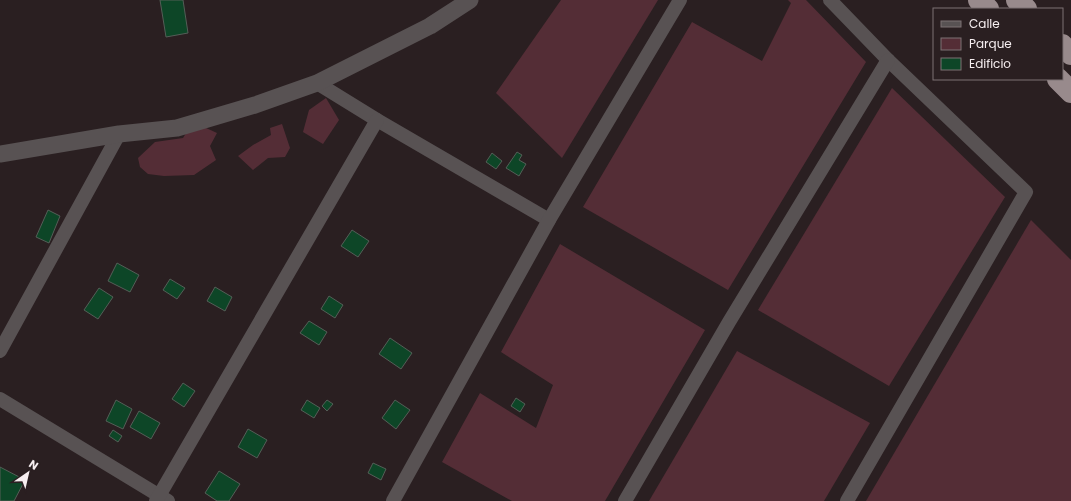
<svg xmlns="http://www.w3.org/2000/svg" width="1071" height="501" viewBox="0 0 1071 501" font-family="Poppins,sans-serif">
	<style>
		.green { fill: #542d36 }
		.building { fill: #0d4627; stroke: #545e57 }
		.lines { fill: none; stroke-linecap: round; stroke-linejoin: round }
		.minor { stroke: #585253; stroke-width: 14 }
		.tertiary { stroke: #585253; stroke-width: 17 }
		.trunk { stroke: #988a8c; stroke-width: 22 }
	</style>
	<rect width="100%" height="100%" fill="#2a1f21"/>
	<g class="green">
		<path d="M561 0H658L562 158 496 93Z"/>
		<path d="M788 0H806L866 62 728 290 583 207 692 22 762 61 791 3Z"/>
		<path d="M892 88 1005 197 889 386 758 310Z"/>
		<path d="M326 98 339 120 323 144 303 132 309 110Z"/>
		<path d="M282 124 290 148 285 157 268 158 253 170 238 156 253 145 271 135 270 128Z"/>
		<path d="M190 127H204L217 133 210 146 216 160 194 175 164 176 148 174 140 167 138 158 155 142 183 138Z"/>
		<path d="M1031 220 1071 260V501H866Z"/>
		<path d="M560 244 705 330 605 501H512L442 462 480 393 536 428 553 385 501 352Z"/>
		<path d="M737 351 870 423 824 501H649Z"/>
	</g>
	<g class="building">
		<path d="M160 0H183L188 33 166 37Z"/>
		<path d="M517 152 522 155 519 160 526 164 519 176 506 168Z"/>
		<path d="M492 153 502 161 496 169 486 162Z"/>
		<path d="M48 210 60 216 49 243 36 237Z"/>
		<path d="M352 230 369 241 358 257 341 246Z"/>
		<path d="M117 263 139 275 130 292 108 281Z"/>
		<path d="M170 279 185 288 177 299 163 290Z"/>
		<path d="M215 287 232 297 225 311 207 301Z"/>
		<path d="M99 288 113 297 98 319 84 310Z"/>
		<path d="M329 296 343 305 335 318 321 309Z"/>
		<path d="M309 321 327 332 319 345 300 333Z"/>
		<path d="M390 338 412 353 401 369 379 354Z"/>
		<path d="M183 383 195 391 184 407 172 399Z"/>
		<path d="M516 398 525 404 520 412 511 406Z"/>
		<path d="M116 400 132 409 123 429 106 421Z"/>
		<path d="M307 400 320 408 314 418 301 410Z"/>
		<path d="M327 400 333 404 327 411 322 406Z"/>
		<path d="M395 400 410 410 396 429 382 418Z"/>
		<path d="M139 411 160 423 151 439 130 427Z"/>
		<path d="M248 429 267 440 257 458 238 447Z"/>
		<path d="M113 430 122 436 118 442 109 436Z"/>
		<path d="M373 463 386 469 381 480 368 473Z"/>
		<path d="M0 467 25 480 14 501H0Z"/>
		<path d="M219 471 240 484 229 501H217L205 493Z"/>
	</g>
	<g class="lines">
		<g class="minor">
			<path d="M830 0 888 60 1026 192 847 501"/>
			<path d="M317 83 377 120 549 220"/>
			<path d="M0 351 119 134"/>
			<path d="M0 399 168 501"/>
			<path d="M156 501 377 120"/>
			<path d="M393 501 549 220 680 0"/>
			<path d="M625 501 729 322 888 60"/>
		</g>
		<path class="tertiary" d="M0 154 119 134 177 128 255 105 317 83 430 26 470 0"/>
		<g class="trunk">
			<path d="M979 0 988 9"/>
			<path d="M1017 0 1026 9"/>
			<path d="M1062 45 1071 54"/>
			<path d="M1058 79 1071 92"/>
		</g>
	</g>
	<rect x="933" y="8" width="130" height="72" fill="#2a1f21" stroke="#7c7274"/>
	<rect x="941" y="21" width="20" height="6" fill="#585253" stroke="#7c7274"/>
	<text x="969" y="28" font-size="12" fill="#f6eef0">Calle</text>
	<rect x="941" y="38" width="20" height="12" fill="#542d36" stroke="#7c7274"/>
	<text x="969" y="48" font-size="12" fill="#f6eef0">Parque</text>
	<rect x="941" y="58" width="20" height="12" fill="#0d4627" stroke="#7c7274"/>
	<text x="969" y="68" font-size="12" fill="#f6eef0">Edificio</text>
	<g transform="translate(28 473) rotate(34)" stroke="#2a1f21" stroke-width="3" paint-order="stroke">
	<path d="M0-3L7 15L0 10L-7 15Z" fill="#f6eef0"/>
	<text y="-6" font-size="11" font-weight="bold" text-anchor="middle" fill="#f6eef0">N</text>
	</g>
</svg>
